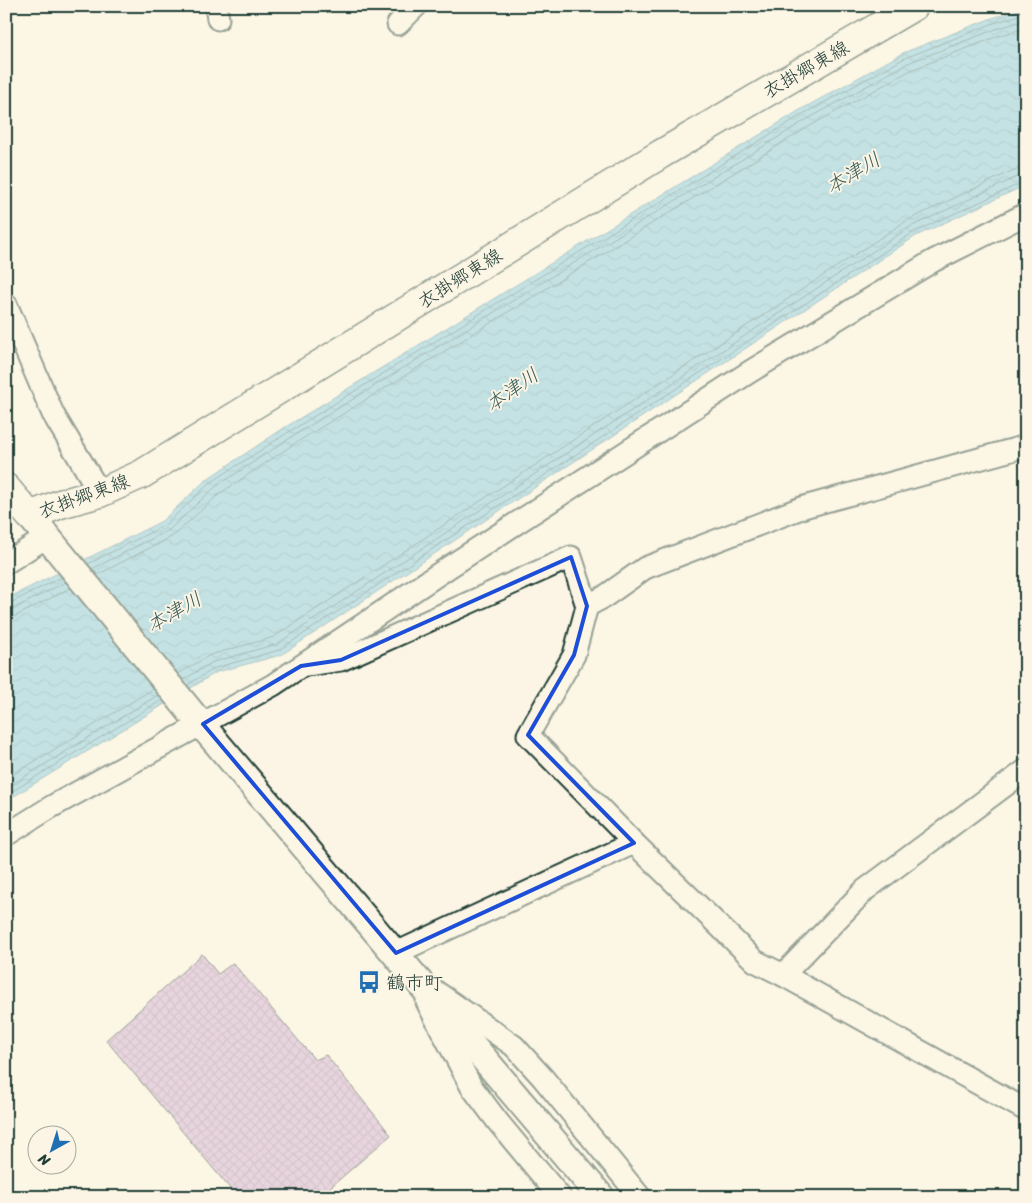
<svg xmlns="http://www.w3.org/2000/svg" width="1032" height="1203" viewBox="0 0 1032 1203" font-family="Sriracha,'Klee One',sans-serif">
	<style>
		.water { fill: url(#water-waves); stroke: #5a929c }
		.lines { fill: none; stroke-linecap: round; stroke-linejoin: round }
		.shore { stroke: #46757a; stroke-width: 1 }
		.building { fill: url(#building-cross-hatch); stroke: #1f3d34 }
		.minor-casing { stroke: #1f3d34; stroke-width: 25 }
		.tertiary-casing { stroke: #1f3d34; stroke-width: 30 }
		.secondary-casing { stroke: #1f3d34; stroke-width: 31 }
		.minor { stroke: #fcf5e5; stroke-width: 21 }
		.tertiary { stroke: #fcf5e5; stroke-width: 26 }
		.secondary { stroke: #fcf5e5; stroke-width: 28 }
		.marked { fill: none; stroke: #1d4ed8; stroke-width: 4; stroke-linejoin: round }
		.labels { text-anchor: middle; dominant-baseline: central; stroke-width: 4; stroke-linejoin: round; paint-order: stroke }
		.street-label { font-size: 19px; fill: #1f3d34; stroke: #fcf5e5 }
		.poi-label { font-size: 19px; fill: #1f3d34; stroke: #fcf5e5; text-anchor: start }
		.water-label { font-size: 20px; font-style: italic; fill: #335957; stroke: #fcf5e5 }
	</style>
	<defs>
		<pattern id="water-waves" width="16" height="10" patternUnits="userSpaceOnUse" patternTransform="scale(1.25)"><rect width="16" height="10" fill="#81cae2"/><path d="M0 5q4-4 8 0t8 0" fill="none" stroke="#69a5b8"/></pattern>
		<pattern id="building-cross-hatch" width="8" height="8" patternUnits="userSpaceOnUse" patternTransform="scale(1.25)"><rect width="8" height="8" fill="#d1acd5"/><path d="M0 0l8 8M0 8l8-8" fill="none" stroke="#a98dae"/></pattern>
	</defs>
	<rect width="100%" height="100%" fill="#fcf5e5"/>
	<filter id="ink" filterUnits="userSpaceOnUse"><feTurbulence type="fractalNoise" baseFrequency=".02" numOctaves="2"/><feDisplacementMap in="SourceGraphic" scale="10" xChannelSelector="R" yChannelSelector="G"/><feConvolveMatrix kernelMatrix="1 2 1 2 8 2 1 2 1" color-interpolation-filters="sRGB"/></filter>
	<g filter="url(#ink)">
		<path class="water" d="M1026 8V185L916 236 281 655 217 672 6 801V599L162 521 207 479 284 428 800 110 903 53 992 18Z"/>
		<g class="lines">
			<g class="shore">
				<path d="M88 564 165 525 210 483 287 433 803 114 905 58 994 23 1026 13"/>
				<path d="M92 569 169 530 214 488 290 438 806 120 908 63 996 29 1026 20"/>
				<path d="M97 575 173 536 219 494 294 444 810 126 911 70 998 36 1026 28"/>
				<path d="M6 603H10L62 577"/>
				<path d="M6 610 13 609 66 582"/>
				<path d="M6 617 16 616 70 588"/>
				<path d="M178 674 210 655 274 637 906 221 1016 169 1026 167"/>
				<path d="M183 680 213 662 277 644 910 227 1019 176 1026 175"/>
				<path d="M187 685 215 668 279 650 914 232 1026 181"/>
				<path d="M6 779 153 689"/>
				<path d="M6 788 158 695"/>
				<path d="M6 795 162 700"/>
			</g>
		</g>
		<path class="building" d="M202 954 218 974 233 963 315 1060 326 1055 391 1135 319 1197H237L106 1040Z"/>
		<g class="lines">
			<defs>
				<g id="minor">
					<path d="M216 6 218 19"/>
					<path d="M398 24 416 6"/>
					<path d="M6 304 53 414 100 493"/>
					<path d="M6 563 47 537"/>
					<path d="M587 606 604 597 645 568 804 507 1026 446"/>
					<path d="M307 665 341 660 571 557 587 606 574 655 528 735 634 843 755 961 783 975 1026 1110"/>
					<path d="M6 835 51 807 273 685 449 567 751 371 933 261 1026 214"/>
					<path d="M396 953 634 843"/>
					<path d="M783 975 865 890 1026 770"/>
					<path d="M432 989 514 1046 543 1078 640 1197"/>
					<path d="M427 1002 471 1086 498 1122 560 1197"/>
				</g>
				<path id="tertiary" d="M30 516 194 716 601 1197"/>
				<path id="secondary" d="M6 488 30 516 60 504 100 493 142 474 661 154 914 6"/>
			</defs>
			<use href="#minor" class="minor-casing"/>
			<use href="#tertiary" class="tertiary-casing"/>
			<use href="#secondary" class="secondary-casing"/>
			<use href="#minor" class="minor"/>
			<use href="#tertiary" class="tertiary"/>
			<use href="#secondary" class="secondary"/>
		</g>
	</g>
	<path d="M0 0H1032V1203H0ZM571 557 587 606 574 655 528 735 634 843 396 953 203 724 301 666 341 660Z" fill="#fcf5e5" fill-opacity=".55" fill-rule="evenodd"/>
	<path class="marked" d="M571 557 587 606 574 655 528 735 634 843 396 953 203 724 301 666 341 660Z"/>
	<defs>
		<symbol id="bus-bare" viewBox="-9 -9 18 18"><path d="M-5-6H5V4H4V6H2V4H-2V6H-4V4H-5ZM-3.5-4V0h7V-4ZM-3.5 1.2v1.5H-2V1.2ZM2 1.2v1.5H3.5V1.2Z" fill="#1f6fb2" stroke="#fcf5e5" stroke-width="2.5" paint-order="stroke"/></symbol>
	</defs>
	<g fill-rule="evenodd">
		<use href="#bus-bare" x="353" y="966" width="32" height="32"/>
	</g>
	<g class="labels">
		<g class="street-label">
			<text transform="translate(806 69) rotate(-30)">衣掛郷東線</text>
			<text transform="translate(460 278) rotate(-32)">衣掛郷東線</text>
			<text transform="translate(84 496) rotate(-20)">衣掛郷東線</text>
		</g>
		<g class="poi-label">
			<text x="386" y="982">鶴市町</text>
		</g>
		<g class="water-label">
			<text transform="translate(853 173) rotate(-31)">本津川</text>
			<text transform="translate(512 390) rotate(-35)">本津川</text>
			<text transform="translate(174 612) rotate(-30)">本津川</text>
		</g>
	</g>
	<rect width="1032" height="1203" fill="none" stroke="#fcf5e5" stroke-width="25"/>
	<rect x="12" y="12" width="1007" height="1178" fill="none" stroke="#1f3d34" stroke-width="2" filter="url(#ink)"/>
	<g transform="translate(52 1150) rotate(219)"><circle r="24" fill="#fcf5e5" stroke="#a4ab9e"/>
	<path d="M0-4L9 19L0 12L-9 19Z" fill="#1f6fb2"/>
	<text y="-8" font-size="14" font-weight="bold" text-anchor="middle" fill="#1f3d34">N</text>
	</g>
</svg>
